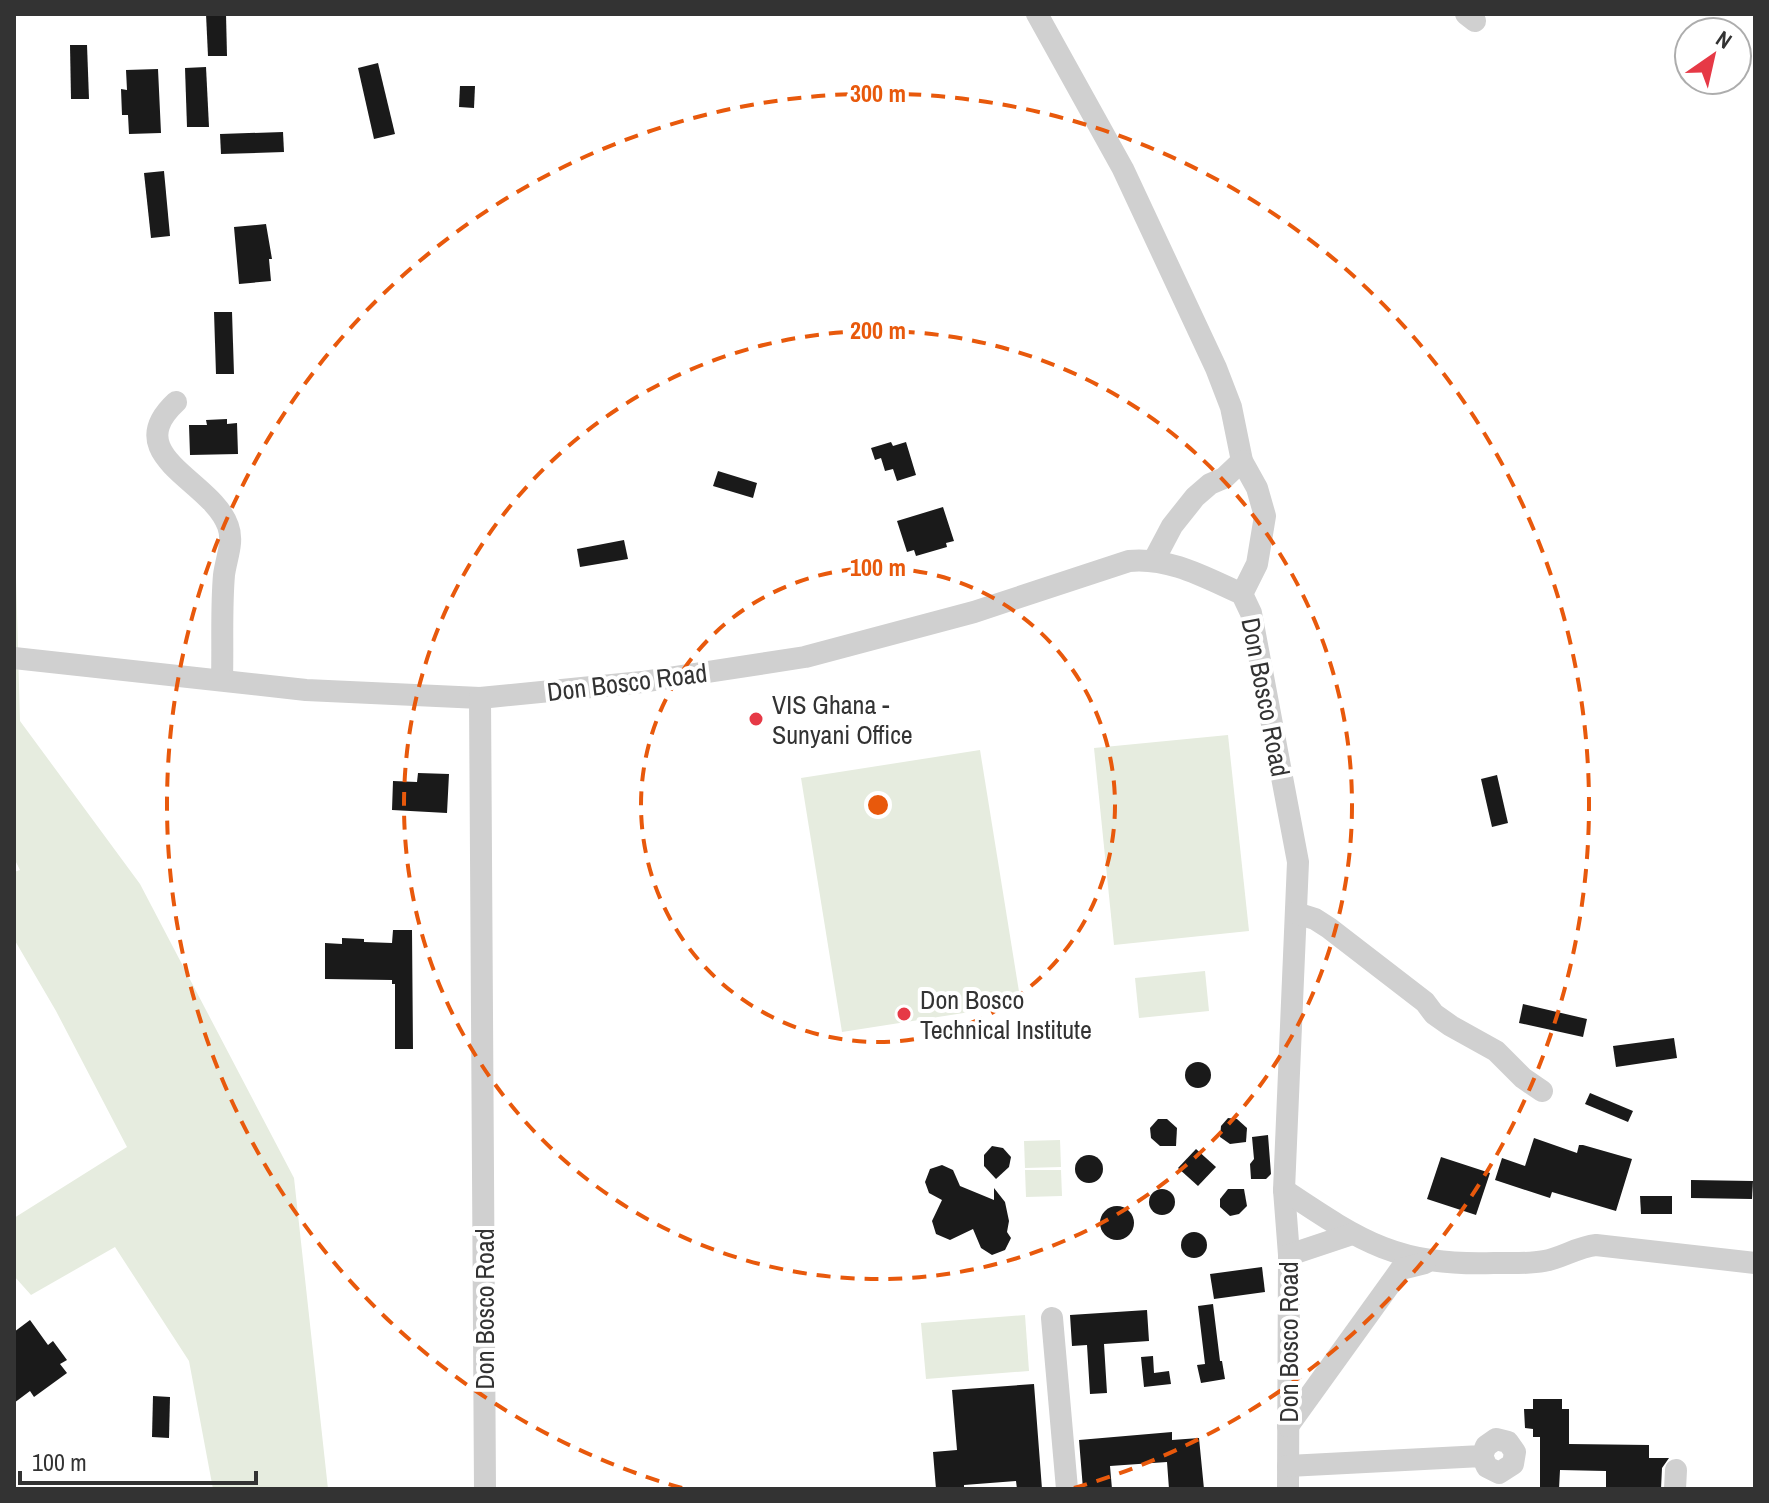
<svg xmlns="http://www.w3.org/2000/svg" width="1769" height="1503" viewBox="0 0 1769 1503" font-family="'Archivo Narrow',sans-serif">
	<style>
		.green { fill: #e6ecdf }
		.building { fill: #1a1a1a }
		.lines { fill: none; stroke-linecap: round; stroke-linejoin: round }
		.minor { stroke: #d0d0d0; stroke-width: 22 }
		.ring { fill: none; stroke: #e8590c; stroke-width: 4; stroke-dasharray: 14 10 }
		.poi-dot { fill: #e63946; stroke: #fff; stroke-width: 3 }
		.labels { text-anchor: middle; dominant-baseline: central; stroke-width: 8; stroke-linejoin: round; paint-order: stroke }
		.street-label { font-size: 26px; fill: #333; stroke: #fff }
		.poi-label { font-size: 26px; fill: #333; stroke: #fff; text-anchor: start }
		.centre { fill: #e8590c; stroke: #fff; stroke-width: 4 }
		.ring-label { font-size: 24px; text-anchor: middle; font-weight: bold; fill: #e8590c; stroke: #fff; stroke-width: 8; stroke-linejoin: round; paint-order: stroke }
	</style>
	<rect width="100%" height="100%" fill="#fff"/>
	<g class="green">
		<path d="M14 505 20 721 140 884 294 1178 328 1489H213L189 1361 115 1247 31 1295 14 1276V1218L127 1147 56 1011 14 939V872L20 870 14 858Z"/>
		<path d="M1228 735 1249 931 1114 945 1094 748Z"/>
		<path d="M980 750 1021 1004 842 1032 801 778Z"/>
		<path d="M1205 971 1209 1011 1139 1018 1135 978Z"/>
		<path d="M1060 1140 1061 1167 1025 1168 1024 1141Z"/>
		<path d="M1025 1170H1061L1062 1196 1026 1197Z"/>
		<path d="M1025 1315 1029 1371 926 1379 921 1323Z"/>
	</g>
	<g class="building">
		<path d="M206 14H226L227 56H208Z"/>
		<path d="M70 45H87L89 99H71Z"/>
		<path d="M378 63 395 134 374 139 358 68Z"/>
		<path d="M206 67 209 127H187L185 68Z"/>
		<path d="M158 69 161 133 129 134 128 115H122L121 89 127 90 126 70Z"/>
		<path d="M460 86H475L474 108 459 107Z"/>
		<path d="M283 132 284 152 221 154 220 134Z"/>
		<path d="M164 171 170 236 151 238 144 173Z"/>
		<path d="M266 224 272 259H269L271 281 239 284 234 227Z"/>
		<path d="M214 312H232L234 374H216Z"/>
		<path d="M227 419V424L237 423 238 454 190 455 189 425H207L206 420Z"/>
		<path d="M891 442 893 446 906 442 916 475 897 481 893 469 885 471 881 458 875 460 871 448Z"/>
		<path d="M718 471 757 483 753 498 713 486Z"/>
		<path d="M943 507 954 541 946 543 947 547 916 556 914 550 907 552 897 521Z"/>
		<path d="M624 540 628 559 580 567 577 549Z"/>
		<path d="M418 773 449 774 447 813 392 810 393 781 417 782Z"/>
		<path d="M1497 775 1508 823 1492 827 1481 779Z"/>
		<path d="M393 930H412L413 1049H395V984H392V980L325 979V943L342 944V938L364 939V942L392 943Z"/>
		<path d="M1523 1004 1587 1019 1583 1037 1519 1023Z"/>
		<path d="M1674 1038 1677 1058 1616 1067 1613 1046Z"/>
		<circle cx="1198" cy="1075" r="13"/>
		<path d="M1590 1093 1633 1111 1628 1122 1585 1104Z"/>
		<path d="M1228 1118 1237 1119 1247 1128 1246 1142 1230 1144 1220 1137 1221 1126Z"/>
		<path d="M1158 1119H1167L1177 1128 1176 1146H1160L1151 1138 1150 1128Z"/>
		<path d="M1268 1135 1271 1174 1266 1179H1251L1250 1164 1254 1159 1252 1137Z"/>
		<path d="M1534 1138 1577 1153 1579 1145H1583L1632 1159 1616 1211 1552 1192 1550 1198 1495 1180 1502 1158 1525 1166Z"/>
		<path d="M992 1146 1003 1148 1011 1157 1009 1167 996 1179 984 1166V1155Z"/>
		<path d="M1196 1149 1216 1167 1198 1186 1178 1168Z"/>
		<circle cx="1089" cy="1169" r="14"/>
		<path d="M1441 1157 1490 1173 1476 1215 1427 1199Z"/>
		<path d="M942 1165 953 1170 960 1186 994 1200V1188L1005 1202 1009 1221 1007 1232 1011 1238 1005 1250 992 1255 981 1248 973 1229 950 1240 936 1234 932 1221 942 1200 929 1193 925 1182 930 1169Z"/>
		<path d="M1691 1180 1753 1181 1752 1199 1691 1198Z"/>
		<circle cx="1162" cy="1202" r="13"/>
		<path d="M1228 1189H1244L1247 1206 1239 1214 1230 1216 1220 1207V1199Z"/>
		<path d="M1640 1196H1672V1214H1641Z"/>
		<circle cx="1117" cy="1223" r="17"/>
		<circle cx="1194" cy="1245" r="13"/>
		<path d="M1262 1267 1265 1292 1214 1299 1210 1274Z"/>
		<path d="M1213 1304 1220 1361H1222L1225 1379 1201 1383 1197 1365 1205 1364 1198 1306Z"/>
		<path d="M1147 1310 1149 1341 1104 1344 1107 1393 1090 1394 1087 1345 1072 1346 1070 1315Z"/>
		<path d="M30 1320 48 1345 53 1341 67 1360 60 1364 67 1373 34 1397 30 1391 14 1403V1332Z"/>
		<path d="M1153 1356 1154 1373 1169 1371 1171 1384 1144 1387 1141 1357Z"/>
		<path d="M1034 1384 1042 1489H1017L1016 1481 964 1485V1489H936L933 1452 957 1450 952 1390Z"/>
		<path d="M153 1396 170 1397 169 1438 152 1437Z"/>
		<path d="M1533 1399H1562V1409H1569V1444L1649 1445V1458H1669L1662 1468 1661 1489H1606V1471L1560 1470 1559 1489H1540V1437H1533V1429L1525 1428 1524 1409H1533Z"/>
		<path d="M1172 1432V1440L1199 1438 1204 1489H1169L1167 1462 1110 1466 1112 1489H1083L1079 1440Z"/>
	</g>
	<g class="lines">
		<g class="minor">
			<path d="M1037 14 1123 169 1216 368 1231 407 1242 461 1257 488 1265 516 1257 564 1242 594"/>
			<path d="M1466 14 1475 21"/>
			<path d="M176 402C118 456 212 480 228 526 234 542 226 559 224 575 221 609 223 645 222 679"/>
			<path d="M1154 560 1172 526 1195 497 1210 484 1224 478 1242 461"/>
			<path d="M14 658 306 690 480 698 642 682 805 657 974 612 1129 561C1170 557 1206 578 1242 594L1251 613 1298 862 1284 1190 1289 1255 1288 1489"/>
			<path d="M480 698 485 1489"/>
			<path d="M1296 913 1315 919 1329 928 1425 1002 1434 1014 1451 1026 1496 1051 1523 1078 1542 1091"/>
			<path d="M1284 1190C1362 1242 1397 1266 1494 1263 1510 1263 1528 1264 1544 1261 1562 1258 1577 1247 1596 1245L1755 1263"/>
			<path d="M1289 1255 1352 1234"/>
			<path d="M1052 1318 1067 1489"/>
			<path d="M1288 1426 1401 1269 1425 1263"/>
			<path d="M1288 1466 1482 1456 1487 1467 1499 1473 1513 1464 1515 1452 1508 1442 1496 1439 1486 1446 1482 1456"/>
			<path d="M1675 1489 1676 1470"/>
		</g>
	</g>
	<g class="ring">
		<circle cx="878" cy="805" r="237"/>
		<circle cx="878" cy="805" r="474"/>
		<path d="M682 1488A711 711 0 1 1 1074 1488"/>
	</g>
	<g class="poi-dot">
		<circle cx="756" cy="719" r="8"/>
		<circle cx="904" cy="1014" r="8"/>
	</g>
	<g class="labels">
		<g class="street-label">
			<text transform="translate(627 682) rotate(-7)">Don Bosco Road</text>
			<text transform="translate(1266 697) rotate(79)">Don Bosco Road</text>
			<text transform="translate(484 1309) rotate(-90)">Don Bosco Road</text>
			<text transform="translate(1288 1342) rotate(-90)">Don Bosco Road</text>
		</g>
		<g class="poi-label">
			<text x="772" y="704">VIS Ghana -<tspan x="772" dy="30">Sunyani Office</tspan></text>
			<text x="920" y="999">Don Bosco<tspan x="920" dy="30">Technical Institute</tspan></text>
		</g>
	</g>
	<circle cx="878" cy="805" r="12" class="centre"/>
	<g class="ring-label">
		<text x="878" y="102">300 m</text>
		<text x="878" y="339">200 m</text>
		<text x="878" y="576">100 m</text>
	</g>
	<rect width="1769" height="1503" fill="none" stroke="#333333" stroke-width="32"/>
	<g transform="translate(1713 56) rotate(34)"><circle r="38" fill="#ffffff" stroke="#adadad" stroke-width="2"/>
	<path d="M0-6L14 30L0 20L-14 30Z" fill="#e63946"/>
	<text y="-12" font-size="22" font-weight="bold" text-anchor="middle" fill="#333333">N</text>
	</g>
	<path d="M20 1471v12h236v-12" fill="none" stroke="#333333" stroke-width="4"/>
	<text x="32" y="1471" font-size="24" fill="#333333" stroke="#ffffff" stroke-width="6" paint-order="stroke">100 m</text>
</svg>
